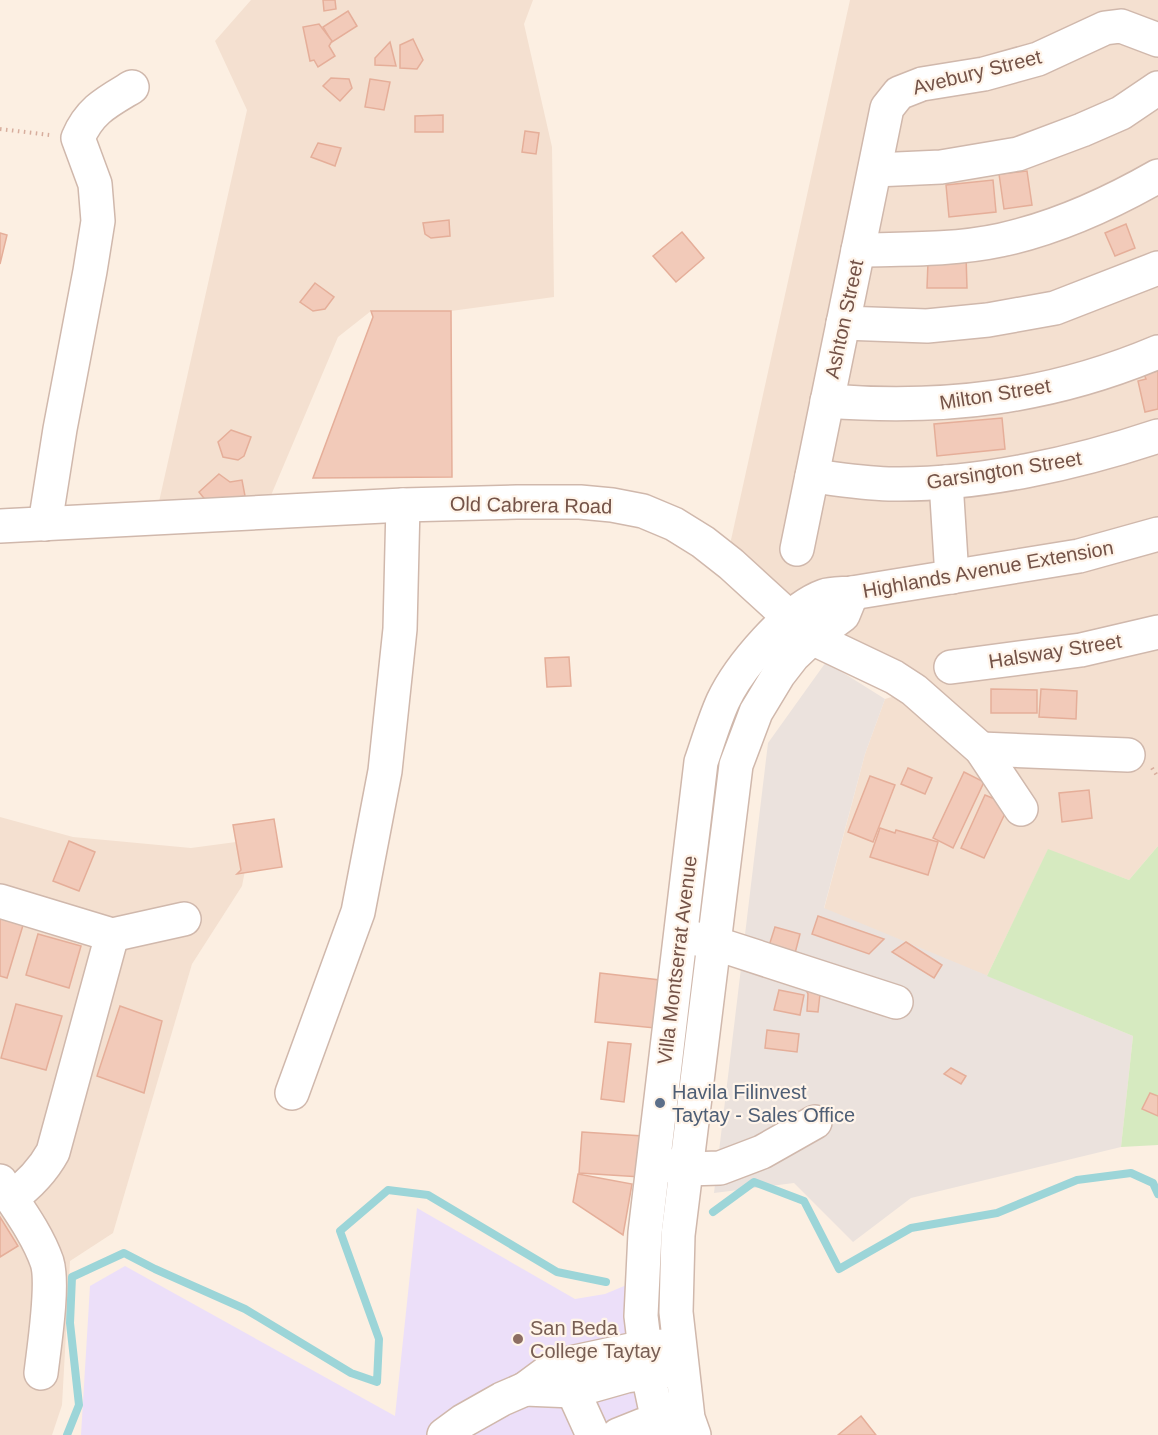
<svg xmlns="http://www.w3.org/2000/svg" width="1158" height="1435" viewBox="0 0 1158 1435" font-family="Arial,sans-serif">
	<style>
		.residential { fill: #f4e0d0 }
		.industrial { fill: #ebe2dd }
		.education { fill: #ecdff9 }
		.green { fill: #d6eac0 }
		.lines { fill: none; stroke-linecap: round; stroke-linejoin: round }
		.stream { stroke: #9cd5d8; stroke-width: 8 }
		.building { fill: #f2cab9; stroke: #e5ae99; stroke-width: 1.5 }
		.minor-casing { stroke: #d0b8ac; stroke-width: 36 }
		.path { stroke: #d7ad9d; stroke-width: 4; stroke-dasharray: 1.5 4.5; stroke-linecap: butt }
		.minor { stroke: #fff; stroke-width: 33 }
		.service-dot { fill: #5c6f8a; stroke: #fff4e9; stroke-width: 2 }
		.education-dot { fill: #8d6e63; stroke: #fff4e9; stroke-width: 2 }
		.labels { text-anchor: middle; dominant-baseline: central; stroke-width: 4.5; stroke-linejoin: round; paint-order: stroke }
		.street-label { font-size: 20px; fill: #745348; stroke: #fff4e9 }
		.service-label { font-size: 20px; fill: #4e5e75; stroke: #fff4e9; text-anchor: start }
		.education-label { font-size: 20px; fill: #785e54; stroke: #fff4e9; text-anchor: start }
	</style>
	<rect width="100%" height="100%" fill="#fcefe2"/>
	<g class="residential">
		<path d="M251 0H533L524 24 552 147 554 297 451 311H371L338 337 261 519 154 524 247 110 215 41Z"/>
		<path d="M850 0H1158V846L1129 880 1048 850 987 976 824 909 865 754 885 699 934 684 838 641 729 549Z"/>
		<path d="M0 817 73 837 191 848 251 840 242 886 192 964 113 1233 70 1261 62 1405 52 1435H0Z"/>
	</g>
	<path class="industrial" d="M826 662 885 699 865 754 824 908 1133 1036 1121 1147 911 1198 853 1242 794 1183 714 1193 768 743Z"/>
	<path class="education" d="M417 1208 575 1299 605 1294 629 1284 652 1435H81L90 1286 125 1266 395 1416Z"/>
	<path class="green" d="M1158 846V1145L1121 1147 1133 1036 987 976 1048 849 1129 880Z"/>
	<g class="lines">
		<g class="stream">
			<path d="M713 1212 754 1182 804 1201 839 1269 911 1228 997 1213 1077 1180 1131 1173 1153 1183 1158 1194"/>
			<path d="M67 1435 79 1405 70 1323 72 1277 124 1253 155 1269 245 1309 351 1373 377 1382 379 1339 340 1231 388 1190 428 1195 557 1272 606 1282"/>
		</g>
	</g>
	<g class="building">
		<path d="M323 0H335L336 9 324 11Z"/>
		<path d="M348 11 357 26 332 42 323 27Z"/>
		<path d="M319 24 332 41 329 46 335 56 318 67 314 60 310 61 303 27Z"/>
		<path d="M413 39 423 60 417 69 400 68V45Z"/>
		<path d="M390 42 396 66 375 65V58Z"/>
		<path d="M331 78 349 79 352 88 340 101 323 86Z"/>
		<path d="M370 79 390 82 384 110 365 107Z"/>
		<path d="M443 115V132H415V116Z"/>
		<path d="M525 131 539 133 536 154 522 152Z"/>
		<path d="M318 143 341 148 335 166 311 157Z"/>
		<path d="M1027 171 1032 205 1004 209 999 174Z"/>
		<path d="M993 180 996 212 949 217 946 185Z"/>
		<path d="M449 220 450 236 431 238 425 234 423 223Z"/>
		<path d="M1126 224 1135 248 1115 256 1105 233Z"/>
		<path d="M682 232 704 258 676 282 653 256Z"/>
		<path d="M0 233 7 235 0 264Z"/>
		<path d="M966 255 967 288H927L928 262Z"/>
		<path d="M315 283 334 297 325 309 313 311 300 302Z"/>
		<path d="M371 311H451L452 477 313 478 373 317Z"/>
		<path d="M1158 371V409L1145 412 1138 381 1146 379 1144 374Z"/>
		<path d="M1002 418 1005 449 937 456 934 424Z"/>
		<path d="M231 430 251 437 244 456 238 460 223 457 218 442Z"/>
		<path d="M219 474 230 482 242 480 245 496 207 502 199 492Z"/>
		<path d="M569 657 571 686 547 687 545 658Z"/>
		<path d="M991 689 1037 690V713H991Z"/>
		<path d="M1041 689 1077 691 1076 719 1039 717Z"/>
		<path d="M908 768 932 778 925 794 901 784Z"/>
		<path d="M964 772 984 782 953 848 933 838Z"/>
		<path d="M870 776 895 785 873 842 848 832Z"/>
		<path d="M1089 790 1092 818 1062 822 1059 793Z"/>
		<path d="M985 795 1009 805 984 858 961 848Z"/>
		<path d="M274 819 282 867 237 874 241 870 233 825Z"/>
		<path d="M880 828 895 833 896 830 938 842 928 875 870 857Z"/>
		<path d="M69 841 95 852 79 891 53 881Z"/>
		<path d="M0 915 24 922 7 978 0 976Z"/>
		<path d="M818 916 884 939 869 954 812 934Z"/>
		<path d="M775 927 800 934 794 957 768 949Z"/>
		<path d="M38 934 81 946 69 988 26 975Z"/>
		<path d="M906 942 942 965 934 978 892 952Z"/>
		<path d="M600 973 660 980 655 1028 595 1022Z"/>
		<path d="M802 983 821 985 818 1012 807 1011 808 994Z"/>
		<path d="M779 990 804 995 800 1015 774 1010Z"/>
		<path d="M16 1004 62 1016 46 1070 1 1058Z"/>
		<path d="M120 1006 162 1021 144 1093 97 1076Z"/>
		<path d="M767 1030 799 1034 797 1052 765 1048Z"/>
		<path d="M608 1042 631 1044 624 1102 601 1099Z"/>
		<path d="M951 1068 966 1076 961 1084 944 1074Z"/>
		<path d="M1150 1093 1158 1096V1116L1142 1109Z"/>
		<path d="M582 1132 643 1136 641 1177 579 1173Z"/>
		<path d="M578 1174 632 1184 623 1235 573 1202Z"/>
		<path d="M0 1217 18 1246 0 1257Z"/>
		<path d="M861 1416 876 1435H838Z"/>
	</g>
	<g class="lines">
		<defs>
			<g id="minor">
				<path d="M875 170 941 167 1018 154 1082 130 1121 113 1158 88"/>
				<path d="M858 250C905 249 955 250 1001 240 1056 228 1109 204 1158 176"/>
				<path d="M843 323 927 326 988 320 1055 308 1158 268"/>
				<path d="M827 401C944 410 1049 398 1158 352"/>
				<path d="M812 476C839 479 867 484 894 484 980 485 1077 463 1158 436"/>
				<path d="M946 482 952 577"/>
				<path d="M45 524 60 429 90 271 98 221 95 184 78 138C90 110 107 102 132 87"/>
				<path d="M0 526 403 505 517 502H580L612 505 643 511 674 524 703 542 731 564 812 638 894 677 914 690 981 749 1021 809"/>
				<path d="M797 549 887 108 899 93 922 84 984 74 1038 59 1105 28 1121 26 1158 40"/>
				<path d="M951 667 1081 650 1158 632"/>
				<path d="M981 749 1128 755"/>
				<path d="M0 901 112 935 184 919"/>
				<path d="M693 938 714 943 896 1002"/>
				<path d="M292 1093 358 912 385 771 400 629 403 505"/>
				<path d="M666 1165 687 1169 720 1168 762 1152 815 1122"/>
				<path d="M0 1181C16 1206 37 1233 47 1262 54 1284 44 1347 41 1373"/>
				<path d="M11 1198C29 1185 42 1172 53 1152L112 935"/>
				<path d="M525 1389 573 1391 626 1376 671 1370"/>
				<path d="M573 1391 593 1435"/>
				<path d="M444 1435 463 1421 502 1399 525 1389 556 1366 645 1347 666 1346"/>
				<path d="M618 1435 643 1425 680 1419"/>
				<path d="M661 1435 648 1374 641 1316 645 1233 701 762C708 742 714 721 723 701 739 667 788 609 824 596 832 593 844 594 852 593L1079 556 1158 534"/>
				<path d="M694 1435 688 1418 676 1312 678 1235 736 765 756 712 779 674 793 656 812 638 843 615 852 593"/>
			</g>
		</defs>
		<use href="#minor" class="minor-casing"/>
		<g class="path">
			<path d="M0 129 50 135"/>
			<path d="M1152 768 1158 777"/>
		</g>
		<use href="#minor" class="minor"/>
	</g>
	<circle class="service-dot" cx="660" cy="1103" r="6"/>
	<circle class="education-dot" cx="518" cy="1339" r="6"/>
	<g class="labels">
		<g class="street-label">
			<text transform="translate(977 72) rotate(-14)">Avebury Street</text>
			<text transform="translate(844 319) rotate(-78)">Ashton Street</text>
			<text transform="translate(995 394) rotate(-9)">Milton Street</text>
			<text transform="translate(1004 470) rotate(-9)">Garsington Street</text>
			<text transform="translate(531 505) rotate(1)">Old Cabrera Road</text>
			<text transform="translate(988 569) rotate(-10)">Highlands Avenue Extension</text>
			<text transform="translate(1055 651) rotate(-9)">Halsway Street</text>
			<text transform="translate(677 960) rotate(-83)">Villa Montserrat Avenue</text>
		</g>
		<g class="service-label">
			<text x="672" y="1092">Havila Filinvest<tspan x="672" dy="23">Taytay - Sales Office</tspan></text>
		</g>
		<g class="education-label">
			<text x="530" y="1328">San Beda<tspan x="530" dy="23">College Taytay</tspan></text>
		</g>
	</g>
</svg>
